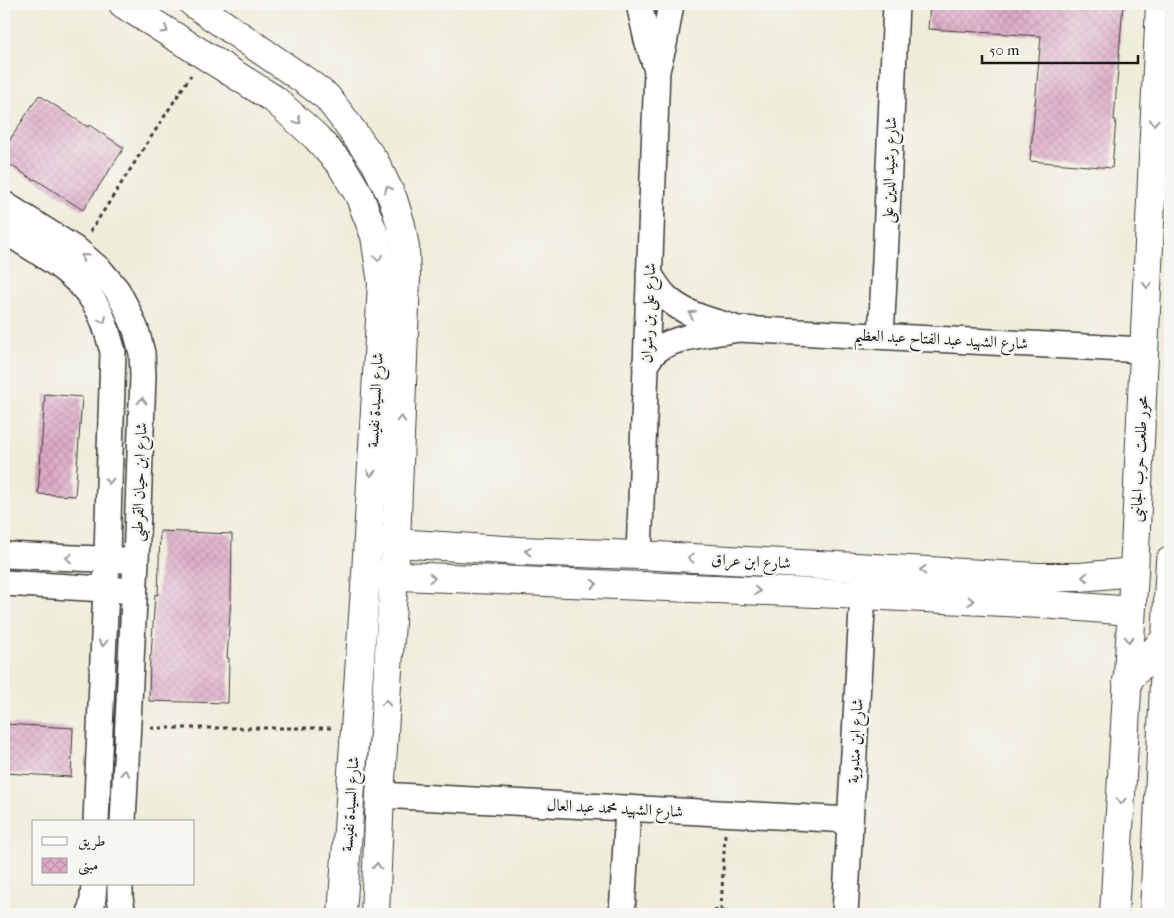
<svg xmlns="http://www.w3.org/2000/svg" width="1174" height="918" viewBox="0 0 1174 918" font-family="'IM FELL French Canon',Amiri,serif">
	<style>
		.building { fill: url(#building-cross-hatch) }
		.lines { fill: none; stroke-linecap: round; stroke-linejoin: round }
		.minor-casing { stroke: #3c3b38; stroke-width: 28 }
		.tertiary-casing { stroke: #3c3b38; stroke-width: 30 }
		.primary-casing { stroke: #3c3b38; stroke-width: 30 }
		.path { stroke: #3c3b38; stroke-width: 3; stroke-dasharray: 4 4; stroke-linecap: butt }
		.minor { stroke: #fff; stroke-width: 25 }
		.tertiary { stroke: #fff; stroke-width: 28 }
		.primary { stroke: #fff; stroke-width: 28 }
		.oneway { stroke: #999 }
		.labels { text-anchor: middle; dominant-baseline: central; stroke-width: 5; stroke-linejoin: round; paint-order: stroke }
		.street-label { font-size: 16px; fill: #1c1c1c; stroke: #f6f6f2 }
	</style>
	<defs>
		<pattern id="building-cross-hatch" width="8" height="8" patternUnits="userSpaceOnUse" patternTransform="scale(1.25)"><rect width="8" height="8" fill="#ddaac6"/><path d="M0 0l8 8M0 8l8-8" fill="none" stroke="#bd92aa"/></pattern>
	</defs>
	<rect width="100%" height="100%" fill="#f6f6f2"/>
	<filter id="ink" filterUnits="userSpaceOnUse"><feTurbulence type="fractalNoise" baseFrequency=".02" numOctaves="2"/><feDisplacementMap in="SourceGraphic" scale="10" xChannelSelector="R" yChannelSelector="G"/><feConvolveMatrix kernelMatrix="1 2 1 2 8 2 1 2 1" color-interpolation-filters="sRGB"/></filter>
	<filter id="wash" filterUnits="userSpaceOnUse"><feTurbulence type="fractalNoise" baseFrequency=".0096" numOctaves="4" result="noise"/><feDisplacementMap in="SourceGraphic" scale="20" xChannelSelector="R" yChannelSelector="G"/><feGaussianBlur stdDeviation="1.12" result="paint"/><feColorMatrix in="noise" values="0 0 0 0 0 0 0 0 0 0 0 0 0 0 0 0 0 1.4 0 .05"/><feComposite in="paint" operator="in"/></filter>
	<g filter="url(#wash)">
		<rect width="100%" height="100%" fill="#efecd9"/>
		<g id="blocks">
			<g class="building">
				<path d="M930 4H1123L1114 120H1116L1112 168 1030 161 1041 36 928 29Z"/>
				<path d="M39 95 88 127 89 125 124 148 83 210 35 179 34 180 4 161V149Z"/>
				<path d="M45 394 82 397 75 496 38 494Z"/>
				<path d="M160 531 232 534 231 599 227 658H229L228 703 149 701 150 656H151L155 594 158 595Z"/>
				<path d="M4 724 73 728 71 777 4 773Z"/>
			</g>
		</g>
	</g>
	<g filter="url(#ink)">
		<use href="#blocks" fill-opacity="0" stroke="#3c3b38" stroke-width="1"/>
		<g class="lines">
			<defs>
				<g id="minor">
					<path d="M639 4 647 40 657 70"/>
					<path d="M4 204 78 251 101 271 117 290 126 307 136 330 142 353 143 376 136 561 123 822"/>
					<path d="M4 230C33 250 76 271 94 302 104 317 108 335 113 352L106 589 96 822"/>
					<path d="M649 274C654 281 659 290 665 296 683 314 708 320 732 327"/>
					<path d="M881 336 885 261 896 4"/>
					<path d="M646 362C650 358 653 353 657 350 675 336 716 333 739 329L1143 350"/>
					<path d="M4 555 123 560"/>
					<path d="M639 555 657 70 664 44 671 4"/>
					<path d="M4 583 121 590"/>
					<path d="M380 795 850 820"/>
					<path d="M120 884V898L123 914"/>
					<path d="M90 914 93 899 94 884"/>
					<path d="M622 914 628 808"/>
					<path d="M845 914 864 575"/>
				</g>
				<g id="tertiary">
					<path d="M123 4 274 99 316 137 341 165 359 195 375 236 382 283 366 574 342 914"/>
					<path d="M194 4 307 82 327 97 340 114 375 162 393 199 401 225 405 248 406 278 396 543 380 795 375 914"/>
					<path d="M379 540 396 543 519 551 639 555 1038 577H1080L1134 572"/>
					<path d="M377 575 863 595 1042 604 1131 611"/>
					<path d="M1114 914 1134 572 1160 4"/>
				</g>
				<g id="primary">
					<path d="M1127 681 1166 638"/>
					<path d="M1154 914 1166 638 1170 561"/>
				</g>
			</defs>
			<use href="#minor" class="minor-casing"/>
			<use href="#tertiary" class="tertiary-casing"/>
			<use href="#primary" class="primary-casing"/>
			<g class="path">
				<path d="M90 232 191 75"/>
				<path d="M151 728H332"/>
				<path d="M721 910 725 834"/>
				<path d="M706 914C714 909 722 909 731 914"/>
			</g>
			<use href="#minor" class="minor"/>
			<use href="#tertiary" class="tertiary"/>
			<use href="#primary" class="primary"/>
		</g>
		<defs><path id="oneway-chevron" d="M-2-3.5L2.5 0L-2 3.5" fill="none" stroke-width="1.6" stroke-linecap="round" stroke-linejoin="round" transform="scale(1.25)"/></defs>
		<g class="oneway">
			<use href="#oneway-chevron" transform="translate(165 30) rotate(32)"/>
			<use href="#oneway-chevron" transform="translate(298 121) rotate(42)"/>
			<use href="#oneway-chevron" transform="translate(1154 122) rotate(93)"/>
			<use href="#oneway-chevron" transform="translate(388 189) rotate(-115)"/>
			<use href="#oneway-chevron" transform="translate(84 257) rotate(-140)"/>
			<use href="#oneway-chevron" transform="translate(378 258) rotate(82)"/>
			<use href="#oneway-chevron" transform="translate(1147 285) rotate(93)"/>
			<use href="#oneway-chevron" transform="translate(692 314) rotate(-153)"/>
			<use href="#oneway-chevron" transform="translate(103 320) rotate(65)"/>
			<use href="#oneway-chevron" transform="translate(142 401) rotate(-88)"/>
			<use href="#oneway-chevron" transform="translate(401 419) rotate(-88)"/>
			<use href="#oneway-chevron" transform="translate(371 473) rotate(93)"/>
			<use href="#oneway-chevron" transform="translate(109 481) rotate(92)"/>
			<use href="#oneway-chevron" transform="translate(528 551) rotate(-178)"/>
			<use href="#oneway-chevron" transform="translate(69 558) rotate(-177)"/>
			<use href="#oneway-chevron" transform="translate(691 558) rotate(-177)"/>
			<use href="#oneway-chevron" transform="translate(923 570) rotate(-177)"/>
			<use href="#oneway-chevron" transform="translate(1085 577) rotate(177)"/>
			<use href="#oneway-chevron" transform="translate(432 578) rotate(2)"/>
			<use href="#oneway-chevron" transform="translate(594 584) rotate(2)"/>
			<use href="#oneway-chevron" transform="translate(757 591) rotate(2)"/>
			<use href="#oneway-chevron" transform="translate(971 601) rotate(3)"/>
			<use href="#oneway-chevron" transform="translate(1129 639) rotate(93)"/>
			<use href="#oneway-chevron" transform="translate(103 643) rotate(92)"/>
			<use href="#oneway-chevron" transform="translate(386 703) rotate(-86)"/>
			<use href="#oneway-chevron" transform="translate(125 773) rotate(-87)"/>
			<use href="#oneway-chevron" transform="translate(1121 801) rotate(93)"/>
			<use href="#oneway-chevron" transform="translate(377 866) rotate(-87)"/>
		</g>
	</g>
	<g class="labels">
		<g class="street-label">
			<text transform="translate(889 170) rotate(-88)">شارع رشيد الدين على</text>
			<text transform="translate(648 313) rotate(-88)">شارع على بن رشوان</text>
			<text transform="translate(941 339) rotate(3)">شارع الشهيد عبد الفتاح عبد العظيم</text>
			<text transform="translate(375 400) rotate(-87)">شارع السيدة نفيسة</text>
			<text transform="translate(1139 459) rotate(-87)">محور طلعت حرب الجانبى</text>
			<text transform="translate(139 482) rotate(-88)">شارع ابن حيان القرطبى</text>
			<text transform="translate(751 561) rotate(3)">شارع ابن عراق</text>
			<text transform="translate(855 741) rotate(-87)">شارع ابن مندوية</text>
			<text transform="translate(350 804) rotate(-86)">شارع السيدة نفيسة</text>
			<text transform="translate(615 808) rotate(3)">شارع الشهيد محمد عبد العال</text>
		</g>
	</g>
	<rect width="1174" height="918" fill="none" stroke="#f6f6f2" stroke-width="20"/>
	<rect x="32" y="820" width="162" height="65" fill="#f6f6f2" stroke="#9f9f9c"/>
	<rect x="42" y="837" width="25" height="8" fill="#ffffff" stroke="#9f9f9c"/>
	<text x="78" y="846" font-size="15" fill="#1c1c1c">طريق</text>
	<rect x="42" y="858" width="25" height="15" fill="url(#building-cross-hatch)" stroke="#9f9f9c"/>
	<text x="78" y="870" font-size="15" fill="#1c1c1c">مبنى</text>
	<path d="M982 55v8h156v-8" fill="none" stroke="#1c1c1c" stroke-width="2.5"/>
	<text x="989" y="55" font-size="15" fill="#1c1c1c" stroke="#f6f6f2" stroke-width="4" paint-order="stroke">50 m</text>
</svg>
